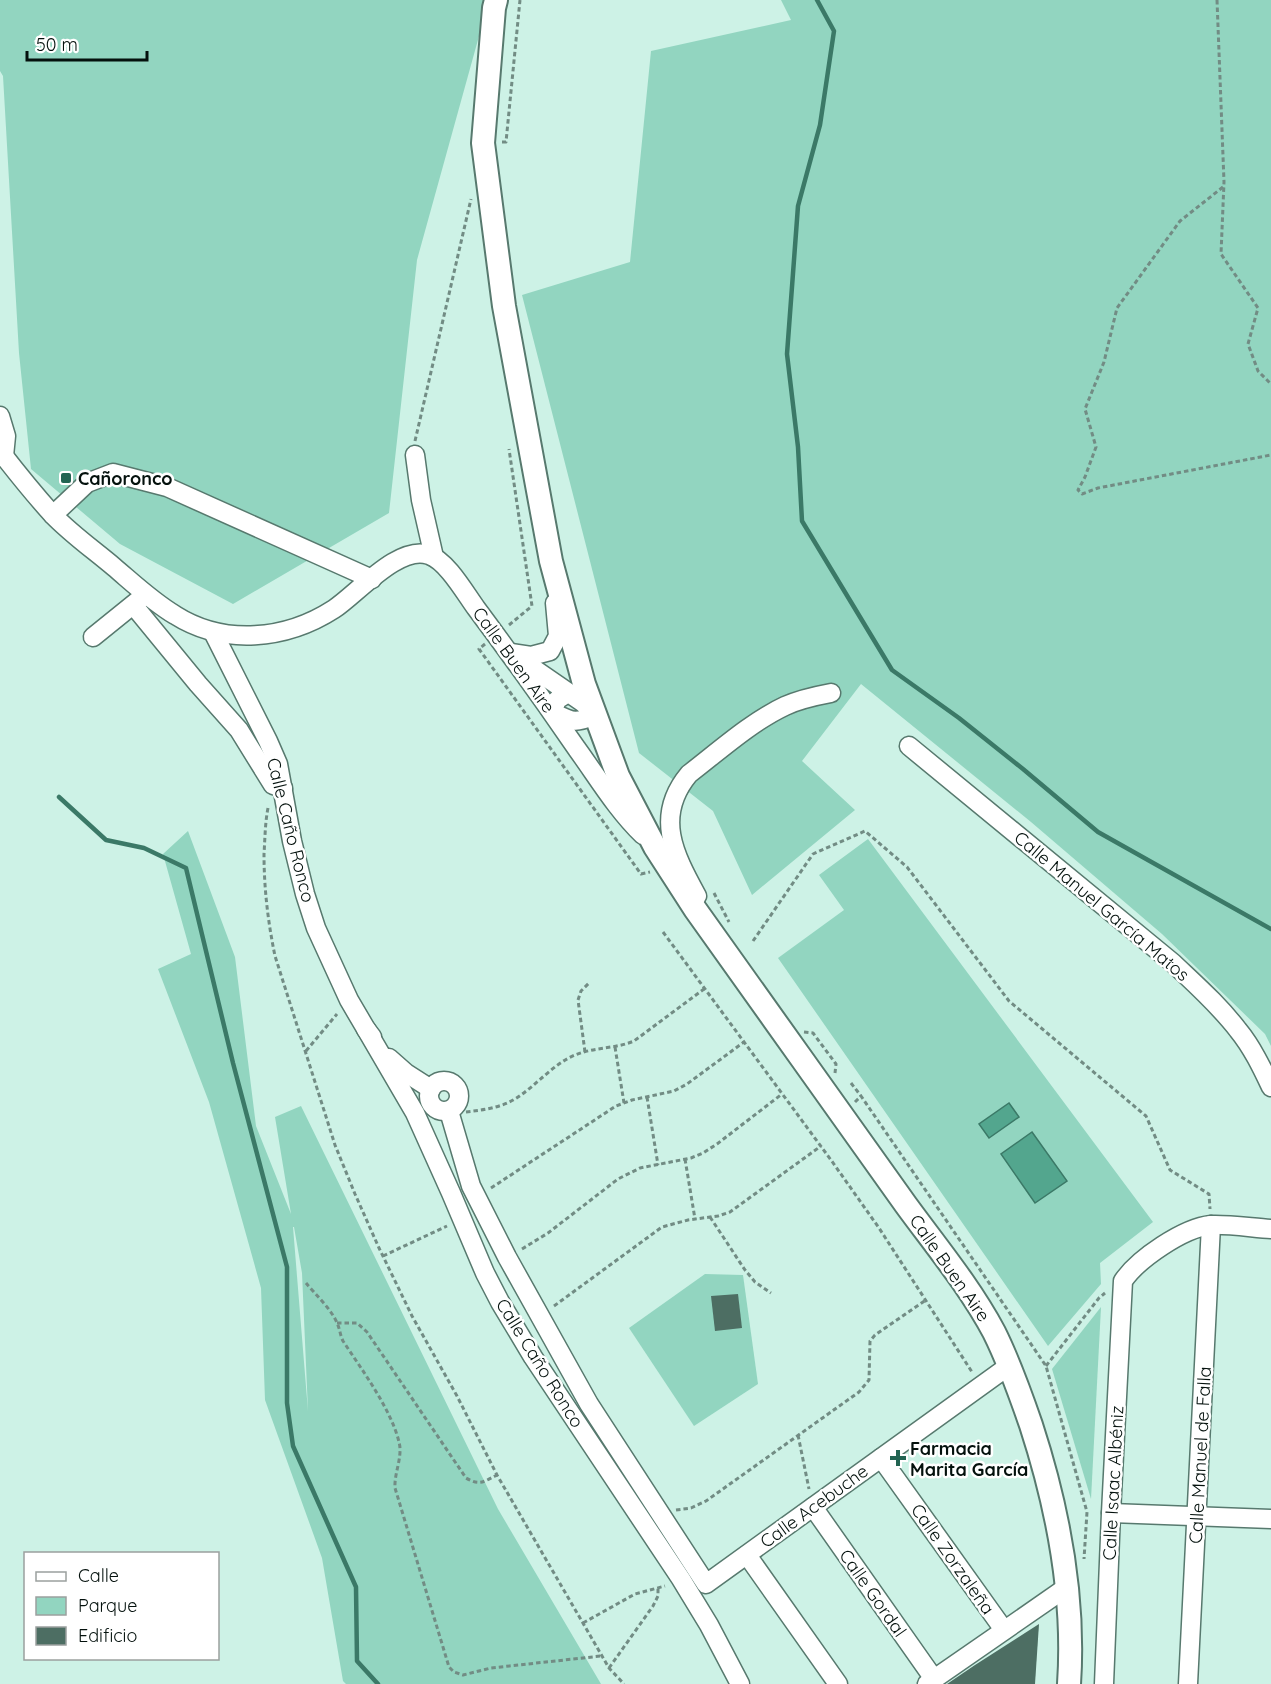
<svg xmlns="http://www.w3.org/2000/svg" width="1271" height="1684" viewBox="0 0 1271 1684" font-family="Quicksand,sans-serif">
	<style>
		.green { fill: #92d5c0; fill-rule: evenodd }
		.water { fill: #53a68e; stroke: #3b7967; stroke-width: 1.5 }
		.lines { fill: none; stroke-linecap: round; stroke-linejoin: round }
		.stream { stroke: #3b7967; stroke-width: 4.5 }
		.building { fill: #4d6e63 }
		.minor-casing { stroke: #57796e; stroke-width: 21 }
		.major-casing { stroke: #57796e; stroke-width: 26 }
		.path { stroke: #728c84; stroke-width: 3; stroke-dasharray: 4.5 3; stroke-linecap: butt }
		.minor { stroke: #fff; stroke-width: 18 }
		.major { stroke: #fff; stroke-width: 22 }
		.poi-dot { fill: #226452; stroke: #fff; stroke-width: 2 }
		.labels { text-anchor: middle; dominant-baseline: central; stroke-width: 5; stroke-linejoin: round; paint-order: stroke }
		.poi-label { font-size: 18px; font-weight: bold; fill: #04110d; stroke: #fff; text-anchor: start }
		.street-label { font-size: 18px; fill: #04110d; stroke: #fff }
	</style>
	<rect width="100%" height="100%" fill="#cdf2e6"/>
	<g class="green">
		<path d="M0 0H489L417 260 389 513 233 604 120 544 31 469 19 353 3 76 0 71Z"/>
		<path d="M781 0H1271V1046L1265 1034 1162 934 1031 822 861 684 802 761 855 810 752 895 713 811 639 753 522 295 630 262 651 51 791 20Z"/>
		<path d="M188 831 235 957 256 1126 291 1214 275 1117 301 1106 498 1509 601 1684H346L343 1681 322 1558 265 1400 261 1288 209 1102 158 969 191 954 163 854ZM294 1227 302 1273 308 1411 293 1227Z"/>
		<path d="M868 839 1153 1222 1100 1263 1101 1284 1048 1346 778 958 844 910 819 875Z"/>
		<path d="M705 1274 743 1275 758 1384 694 1426 629 1328Z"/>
		<path d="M1101 1307 1091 1499 1052 1369Z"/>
	</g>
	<g class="water">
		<path d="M1009 1103 1019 1117 989 1138 979 1124Z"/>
		<path d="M1032 1132 1067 1181 1035 1203 1001 1154Z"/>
	</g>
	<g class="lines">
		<g class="stream">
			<path d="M817 0 834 31 820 125 798 206 787 354 798 447 802 521 892 670 959 718 1023 769 1098 832 1271 929"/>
			<path d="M59 797 106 840 144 848 186 868 233 1063 287 1267V1403L293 1446 356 1587 357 1661 378 1684"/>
		</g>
	</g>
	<g class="building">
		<path d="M738 1294 742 1328 715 1331 711 1296Z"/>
		<path d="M1039 1624 1035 1684H947L975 1665Z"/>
	</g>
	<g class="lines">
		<defs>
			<g id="minor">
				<path d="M0 416 6 436 4 456"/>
				<path d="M0 451C17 473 34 494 52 514 71 534 94 550 114 567 134 584 153 602 175 615 224 646 286 640 334 609 357 594 399 544 429 555 447 561 465 593 476 608 511 655 544 701 577 749 598 778 617 810 643 835"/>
				<path d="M415 455 421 500 434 557"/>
				<path d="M53 515 87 483 113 473 167 487 372 579"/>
				<path d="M139 612 198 684 239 730 273 785 283 788"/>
				<path d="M213 632 268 741 278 764 292 841 305 894 316 928 349 1000 366 1029 372 1037"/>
				<path d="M93 637 145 595"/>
				<path d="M511 653 531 656 550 651 558 636 555 603"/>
				<path d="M521 660 582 702 596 715C574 724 573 722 552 712L557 700 568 693"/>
				<path d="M909 746 1173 963C1195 984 1219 1005 1238 1030 1252 1047 1262 1068 1271 1087"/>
				<path d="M697 896C674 854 654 816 689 774 719 751 751 722 785 706 800 699 815 696 831 693"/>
				<path d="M366 1029 415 1113 451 1193 485 1273 500 1302 533 1357 681 1579 709 1625 740 1684"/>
				<path d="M389 1058 406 1073 431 1089"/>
				<circle cx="444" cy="1096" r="15"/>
				<path d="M449 1111 471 1186 507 1257 589 1404 706 1584 1010 1365"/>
				<path d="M881 1458 1004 1630"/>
				<path d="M813 1507 934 1679"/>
				<path d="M1111 1513 1271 1519"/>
				<path d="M747 1555 838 1684"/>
				<path d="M927 1684 1067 1587"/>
				<path d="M1104 1684 1111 1513 1123 1281C1138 1259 1183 1228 1211 1225 1227 1224 1254 1228 1271 1229"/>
				<path d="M1188 1684 1211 1225"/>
			</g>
			<path id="major" d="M496 0 494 8 483 143 504 306 551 561 584 684 618 776 655 847 695 909C765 1008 836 1106 906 1205 936 1246 970 1287 994 1332 1009 1362 1020 1393 1031 1425 1058 1508 1075 1596 1069 1684"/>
		</defs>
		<use href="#minor" class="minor-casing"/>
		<use href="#major" class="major-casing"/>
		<g class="path">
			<path d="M1217 0 1224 182 1221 254 1258 308 1248 344 1258 371 1271 384"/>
			<path d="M502 142H506L520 0"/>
			<path d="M1223 187 1180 221 1117 308 1104 362 1085 409 1096 447 1085 477 1078 490 1082 494 1098 488 1271 455"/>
			<path d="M415 441 471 199"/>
			<path d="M509 625 532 606 509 449"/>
			<path d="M485 644 479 649 641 874 650 872"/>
			<path d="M268 808C265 823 265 839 264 854 264 889 268 922 275 956L335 1145 355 1194 379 1248 412 1316 457 1396 497 1475 609 1668 624 1684"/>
			<path d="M714 893 729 922"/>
			<path d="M663 932 831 1160 879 1228 972 1372"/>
			<path d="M753 941 813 854 865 831 907 867 1009 1001 1146 1116 1170 1170 1209 1194 1210 1209"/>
			<path d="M804 1032 813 1033 836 1064 835 1073"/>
			<path d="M615 1047 624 1103"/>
			<path d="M306 1051 337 1014"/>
			<path d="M585 1052 578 1000 581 991 590 982"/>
			<path d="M851 1083 861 1096"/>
			<path d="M647 1097 658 1165"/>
			<path d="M855 1102 861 1096 1046 1366 1087 1512 1084 1559"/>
			<path d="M466 1112C483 1110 500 1108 515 1099 536 1086 553 1064 575 1055 594 1047 615 1049 634 1041L704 989"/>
			<path d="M685 1159 695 1219"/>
			<path d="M491 1188 616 1106 632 1100 674 1091 687 1084 744 1042"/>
			<path d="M710 1217 745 1270 755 1282 771 1293"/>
			<path d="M522 1249 548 1233 618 1179 640 1168 691 1158 703 1153 717 1144 782 1094"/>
			<path d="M383 1256 447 1226"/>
			<path d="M306 1283C315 1294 332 1310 337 1323 340 1329 340 1335 343 1341 362 1370 391 1409 399 1442 403 1457 394 1473 395 1488L449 1667 454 1672 463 1675 491 1668 601 1656"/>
			<path d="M554 1306 662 1227 688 1220 718 1216 730 1212 821 1146"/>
			<path d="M337 1323H357L367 1332 466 1478C480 1486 483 1482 497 1475"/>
			<path d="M1046 1366 1099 1298 1105 1293"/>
			<path d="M798 1435 809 1489"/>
			<path d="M676 1510 691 1508 706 1501 859 1392 869 1380 870 1341 875 1335 926 1300"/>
			<path d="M583 1623 635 1594 665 1586"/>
			<path d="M609 1668 653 1606 658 1596V1588"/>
		</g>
		<use href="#minor" class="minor"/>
		<use href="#major" class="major"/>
	</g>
	<g class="poi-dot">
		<rect x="60" y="472" width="12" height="12" rx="3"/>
		<path d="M895 1449h6v6h6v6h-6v6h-6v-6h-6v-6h6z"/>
	</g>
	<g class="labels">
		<g class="poi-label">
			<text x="78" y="478">Cañoronco</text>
			<text x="910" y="1448">Farmacia<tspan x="910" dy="21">Marita García</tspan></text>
		</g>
		<g class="street-label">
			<text transform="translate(514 660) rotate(54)">Calle Buen Aire</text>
			<text transform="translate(291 830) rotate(76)">Calle Caño Ronco</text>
			<text transform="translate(1102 906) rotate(40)">Calle Manuel García Matos</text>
			<text transform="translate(950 1268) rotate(55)">Calle Buen Aire</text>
			<text transform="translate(540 1363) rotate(58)">Calle Caño Ronco</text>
			<text transform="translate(1200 1455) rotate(-87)">Calle Manuel de Falla</text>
			<text transform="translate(1113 1483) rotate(-87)">Calle Isaac Albéniz</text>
			<text transform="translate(814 1506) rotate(-36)">Calle Acebuche</text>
			<text transform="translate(953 1559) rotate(55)">Calle Zorzaleña</text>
			<text transform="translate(873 1593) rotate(55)">Calle Gordal</text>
		</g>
	</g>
	<rect x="24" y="1552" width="195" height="108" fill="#ffffff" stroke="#9ba09e" stroke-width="1.5"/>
	<rect x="36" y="1572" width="30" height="9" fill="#ffffff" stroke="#9ba09e" stroke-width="1.5"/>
	<text x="78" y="1582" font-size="18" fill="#04110d">Calle</text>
	<rect x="36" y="1597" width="30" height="18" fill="#92d5c0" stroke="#9ba09e" stroke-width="1.5"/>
	<text x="78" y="1612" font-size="18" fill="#04110d">Parque</text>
	<rect x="36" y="1627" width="30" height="18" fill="#4d6e63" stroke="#9ba09e" stroke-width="1.5"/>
	<text x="78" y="1642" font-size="18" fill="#04110d">Edificio</text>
	<path d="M27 51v9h120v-9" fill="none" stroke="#04110d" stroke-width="3"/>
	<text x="36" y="51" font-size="18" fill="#04110d" stroke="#ffffff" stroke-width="4.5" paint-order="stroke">50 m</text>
</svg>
